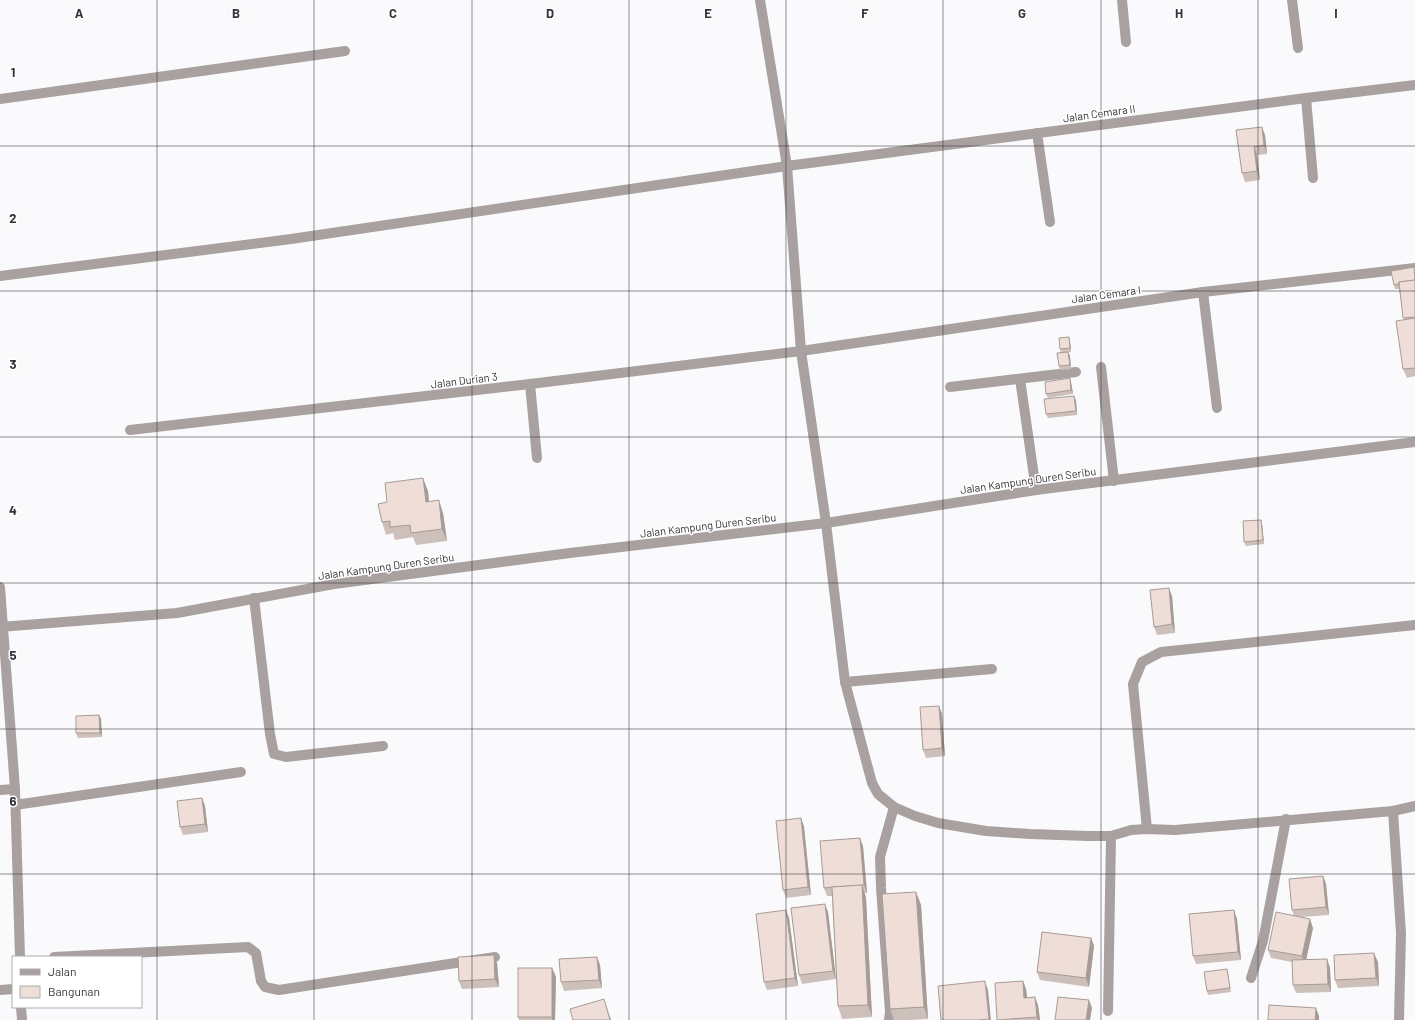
<svg xmlns="http://www.w3.org/2000/svg" width="1415" height="1020" viewBox="0 0 1415 1020" font-family="Barlow,sans-serif">
	<style>
		.lines { fill: none; stroke-linecap: round; stroke-linejoin: round }
		.service { stroke: #a8a1a0; stroke-width: 10 }
		.minor { stroke: #a8a1a0; stroke-width: 10 }
		.wall { fill: #cdbfb9 }
		.shaded-wall { fill: #a79b96 }
		.building { fill: #eeded7; stroke: #a79b96 }
		.grid { fill: none; stroke: #343339; stroke-width: 1; stroke-opacity: 0.55 }
		.labels { text-anchor: middle; dominant-baseline: central; stroke-width: 3; stroke-linejoin: round; paint-order: stroke }
		.street-label { font-size: 11px; fill: #343339; stroke: #fff }
		.grid-label { font-size: 13px; text-anchor: middle; font-weight: bold; fill: #343339; stroke: #fff; stroke-width: 3; stroke-linejoin: round; paint-order: stroke }
	</style>
	<rect width="100%" height="100%" fill="#fafafd"/>
	<g class="lines">
		<path class="service" d="M1203 292 1217 408"/>
		<g class="minor">
			<path d="M760 0 787 166 801 351 826 523 845 682 872 783 878 794 894 807 915 816 938 823 986 831 1030 834 1088 836H1111L1131 830 1147 829 1175 830 1393 811 1415 806"/>
			<path d="M1122 0 1126 42"/>
			<path d="M1292 0 1298 48"/>
			<path d="M1306 98 1313 178"/>
			<path d="M0 99 345 51"/>
			<path d="M1037 133 1050 222"/>
			<path d="M0 276 291 239 787 166 1306 98 1415 85"/>
			<path d="M1101 367 1114 481"/>
			<path d="M1020 379 1036 490"/>
			<path d="M530 384 537 458"/>
			<path d="M950 387 1076 372"/>
			<path d="M130 430 530 384 801 351 1203 292 1415 268"/>
			<path d="M0 587 15 789 20 957"/>
			<path d="M254 598 270 734 274 754 286 757 383 746"/>
			<path d="M0 627 177 613 334 584 570 553 826 523 1036 490 1415 442"/>
			<path d="M845 682 992 669"/>
			<path d="M0 790 15 789"/>
			<path d="M15 805 241 772"/>
			<path d="M1393 811 1401 933 1399 1020"/>
			<path d="M1147 829 1133 684 1142 662 1161 652 1415 625"/>
			<path d="M54 957 248 947 256 953 261 981 265 987 279 990 495 957"/>
			<path d="M1251 978 1263 941 1286 819"/>
			<path d="M0 990 13 989"/>
			<path d="M21 1007 22 1020"/>
			<path d="M1108 1011 1111 836"/>
			<path d="M889 1020 890 1012 881 888 880 857 894 807"/>
		</g>
	</g>
	<g class="wall">
		<path d="M1236 130 1265 135 1267 154 1257 155 1260 180 1245 182 1242 173Z"/>
		<path d="M1414 267 1415 269V376L1407 378 1403 369 1404 320 1399 289H1395L1394 285Z"/>
		<path d="M1070 341 1071 352H1068L1070 356 1071 369 1060 370 1059 366 1061 352 1060 349Z"/>
		<path d="M1071 382 1073 394 1048 398 1046 394Z"/>
		<path d="M1076 400 1077 415 1048 418 1046 414Z"/>
		<path d="M428 491 429 501 443 513 447 541 416 545 413 537 395 540 393 533 386 535 382 522 387 502Z"/>
		<path d="M1261 520 1262 524 1264 544 1246 546 1244 542Z"/>
		<path d="M1172 596 1175 633 1157 635 1154 627Z"/>
		<path d="M939 706 942 714 945 756 926 758 923 750Z"/>
		<path d="M99 715 101 719 102 737 78 738 76 733Z"/>
		<path d="M202 798 205 806 208 832 183 835 180 827Z"/>
		<path d="M801 818 804 827 811 895 786 898 783 890Z"/>
		<path d="M863 846 867 893H865L866 898 872 1017 842 1019 838 1006 832 896H827L824 888Z"/>
		<path d="M1323 876 1326 884 1329 915 1301 917 1313 928 1306 960 1327 959 1330 968 1331 992 1296 993 1293 985 1292 962 1271 958 1268 950 1294 916 1292 910Z"/>
		<path d="M916 892 921 905 928 1019 911 1020H894L890 1009Z"/>
		<path d="M786 910 789 918 798 986 767 990 764 982Z"/>
		<path d="M828 912 836 979 802 984 799 975Z"/>
		<path d="M1237 919 1241 960 1196 964 1193 956Z"/>
		<path d="M1091 938 1094 946 1089 987 1040 980 1037 972Z"/>
		<path d="M597 957 600 965 602 988 564 991 561 982Z"/>
		<path d="M1378 962 1379 986 1338 988 1335 980Z"/>
		<path d="M497 963 499 987 462 989 459 981Z"/>
		<path d="M552 968 556 977 555 1020H519L518 1017Z"/>
		<path d="M1228 973 1231 992 1208 995 1207 991Z"/>
		<path d="M1023 981 1026 989 1027 997 1038 1005 1040 1020H997Z"/>
	</g>
	<g class="shaded-wall">
		<path d="M1262 127 1265 135 1267 154 1264 145Z"/>
		<path d="M1254 147 1257 155 1260 180 1257 171Z"/>
		<path d="M1069 337 1070 341 1071 352 1070 348Z"/>
		<path d="M1068 352 1070 356 1071 369 1070 365Z"/>
		<path d="M1070 378 1071 382 1073 394 1071 390Z"/>
		<path d="M1074 396 1076 400 1077 415 1076 411Z"/>
		<path d="M423 478 428 491 430 514 426 502Z"/>
		<path d="M439 500 443 513 447 541 442 529Z"/>
		<path d="M1261 520 1262 524 1264 544 1263 540Z"/>
		<path d="M1169 588 1172 596 1175 633 1172 624Z"/>
		<path d="M939 706 942 714 945 756 942 748Z"/>
		<path d="M99 715 101 719 102 737 100 733Z"/>
		<path d="M202 798 205 806 208 832 205 824Z"/>
		<path d="M801 818 804 827 811 895 808 887Z"/>
		<path d="M860 838 863 846 867 893 864 885Z"/>
		<path d="M1323 876 1326 884 1329 915 1326 907Z"/>
		<path d="M862 885 866 898 872 1017 868 1005Z"/>
		<path d="M916 892 921 905 928 1019 924 1007Z"/>
		<path d="M825 904 828 912 836 979 833 971Z"/>
		<path d="M786 910 789 918 798 986 795 978Z"/>
		<path d="M1234 910 1237 919 1241 960 1238 952Z"/>
		<path d="M1310 919 1313 928 1305 965 1302 956Z"/>
		<path d="M1091 938 1094 946 1089 987 1086 978Z"/>
		<path d="M1374 953 1378 962 1379 986 1376 978Z"/>
		<path d="M494 955 497 963 499 987 495 979Z"/>
		<path d="M597 957 600 965 602 988 599 980Z"/>
		<path d="M1327 959 1330 968 1331 992 1328 984Z"/>
		<path d="M552 968 556 977 555 1020H552Z"/>
		<path d="M985 981 988 990 991 1020H989V1019Z"/>
		<path d="M1023 981 1026 989 1028 1006 1024 998Z"/>
		<path d="M1035 997 1038 1005 1040 1020H1038L1037 1017Z"/>
		<path d="M604 999 611 1020H610Z"/>
		<path d="M1089 1000 1092 1008 1090 1020H1086Z"/>
		<path d="M1316 1008 1319 1016V1020H1315Z"/>
	</g>
	<g class="building">
		<path d="M1262 127 1264 145 1254 147 1257 171 1242 173 1236 130Z"/>
		<path d="M1414 267 1415 280 1399 282V284L1394 285 1391 271Z"/>
		<path d="M1415 280V317L1403 318 1399 282Z"/>
		<path d="M1415 318V368L1403 369 1396 321Z"/>
		<path d="M1069 337 1070 348 1060 349 1059 338Z"/>
		<path d="M1068 352 1070 365 1059 366 1057 353Z"/>
		<path d="M1070 378 1071 390 1046 394 1045 382Z"/>
		<path d="M1074 396 1076 411 1046 414 1044 399Z"/>
		<path d="M423 478 426 502 439 500 442 529 411 533 410 525 390 527V521L382 522 378 504 387 502 385 483Z"/>
		<path d="M1261 520 1263 540 1244 542 1243 521Z"/>
		<path d="M1169 588 1172 624 1154 627 1150 590Z"/>
		<path d="M939 706 942 748 923 750 920 707Z"/>
		<path d="M99 715 100 733H76V716Z"/>
		<path d="M202 798 205 824 180 827 177 801Z"/>
		<path d="M801 818 808 887 783 890 776 821Z"/>
		<path d="M860 838 864 885 832 887 824 888 820 841Z"/>
		<path d="M1323 876 1326 907 1292 910 1289 879Z"/>
		<path d="M862 885 868 1005 838 1006 832 887Z"/>
		<path d="M916 892 924 1007 890 1009 882 894Z"/>
		<path d="M825 904 833 971 799 975 791 908Z"/>
		<path d="M786 910 795 978 764 982 756 914Z"/>
		<path d="M1234 910 1238 952 1193 956 1189 914Z"/>
		<path d="M1276 912 1310 919 1302 956 1268 950Z"/>
		<path d="M1042 932 1091 938 1086 978 1037 972Z"/>
		<path d="M1374 953 1376 978 1335 980 1334 955Z"/>
		<path d="M494 955 495 979 459 981 458 957Z"/>
		<path d="M597 957 599 980 561 982 559 959Z"/>
		<path d="M1327 959 1328 984 1293 985 1292 960Z"/>
		<rect x="518" y="968" width="34" height="49"/>
		<path d="M1227 969 1230 988 1207 991 1204 972Z"/>
		<path d="M985 981 989 1019 978 1020H941L938 986Z"/>
		<path d="M1023 981 1024 998 1035 997 1037 1017 997 1020 995 983Z"/>
		<path d="M1058 997 1089 1000 1086 1020H1055Z"/>
		<path d="M604 999 610 1020H573L570 1009Z"/>
		<path d="M1269 1005 1316 1008 1315 1020H1268Z"/>
	</g>
	<path class="grid" d="M157 0V1020M314 0V1020M472 0V1020M629 0V1020M786 0V1020M943 0V1020M1101 0V1020M1258 0V1020M0 146H1415M0 291H1415M0 437H1415M0 583H1415M0 729H1415M0 874H1415"/>
	<g class="labels">
		<g class="street-label">
			<text transform="translate(1099 113) rotate(-8)">Jalan Cemara II</text>
			<text transform="translate(1106 294) rotate(-8)">Jalan Cemara I</text>
			<text transform="translate(464 380) rotate(-7)">Jalan Durian 3</text>
			<text transform="translate(1028 480) rotate(-8)">Jalan Kampung Duren Seribu</text>
			<text transform="translate(708 525) rotate(-7)">Jalan Kampung Duren Seribu</text>
			<text transform="translate(386 566) rotate(-8)">Jalan Kampung Duren Seribu</text>
		</g>
	</g>
	<g class="grid-label">
		<text x="79" y="18">A</text>
		<text x="236" y="18">B</text>
		<text x="393" y="18">C</text>
		<text x="550" y="18">D</text>
		<text x="708" y="18">E</text>
		<text x="865" y="18">F</text>
		<text x="1022" y="18">G</text>
		<text x="1179" y="18">H</text>
		<text x="1336" y="18">I</text>
		<text x="13" y="77">1</text>
		<text x="13" y="223">2</text>
		<text x="13" y="369">3</text>
		<text x="13" y="515">4</text>
		<text x="13" y="660">5</text>
		<text x="13" y="806">6</text>
	</g>
	<rect x="12" y="956" width="130" height="52" fill="#ffffff" stroke="#aeadb0"/>
	<rect x="20" y="969" width="20" height="6" fill="#a8a1a0" stroke="#aeadb0"/>
	<text x="48" y="976" font-size="12" fill="#343339">Jalan</text>
	<rect x="20" y="986" width="20" height="12" fill="#eeded7" stroke="#aeadb0"/>
	<text x="48" y="996" font-size="12" fill="#343339">Bangunan</text>
</svg>
